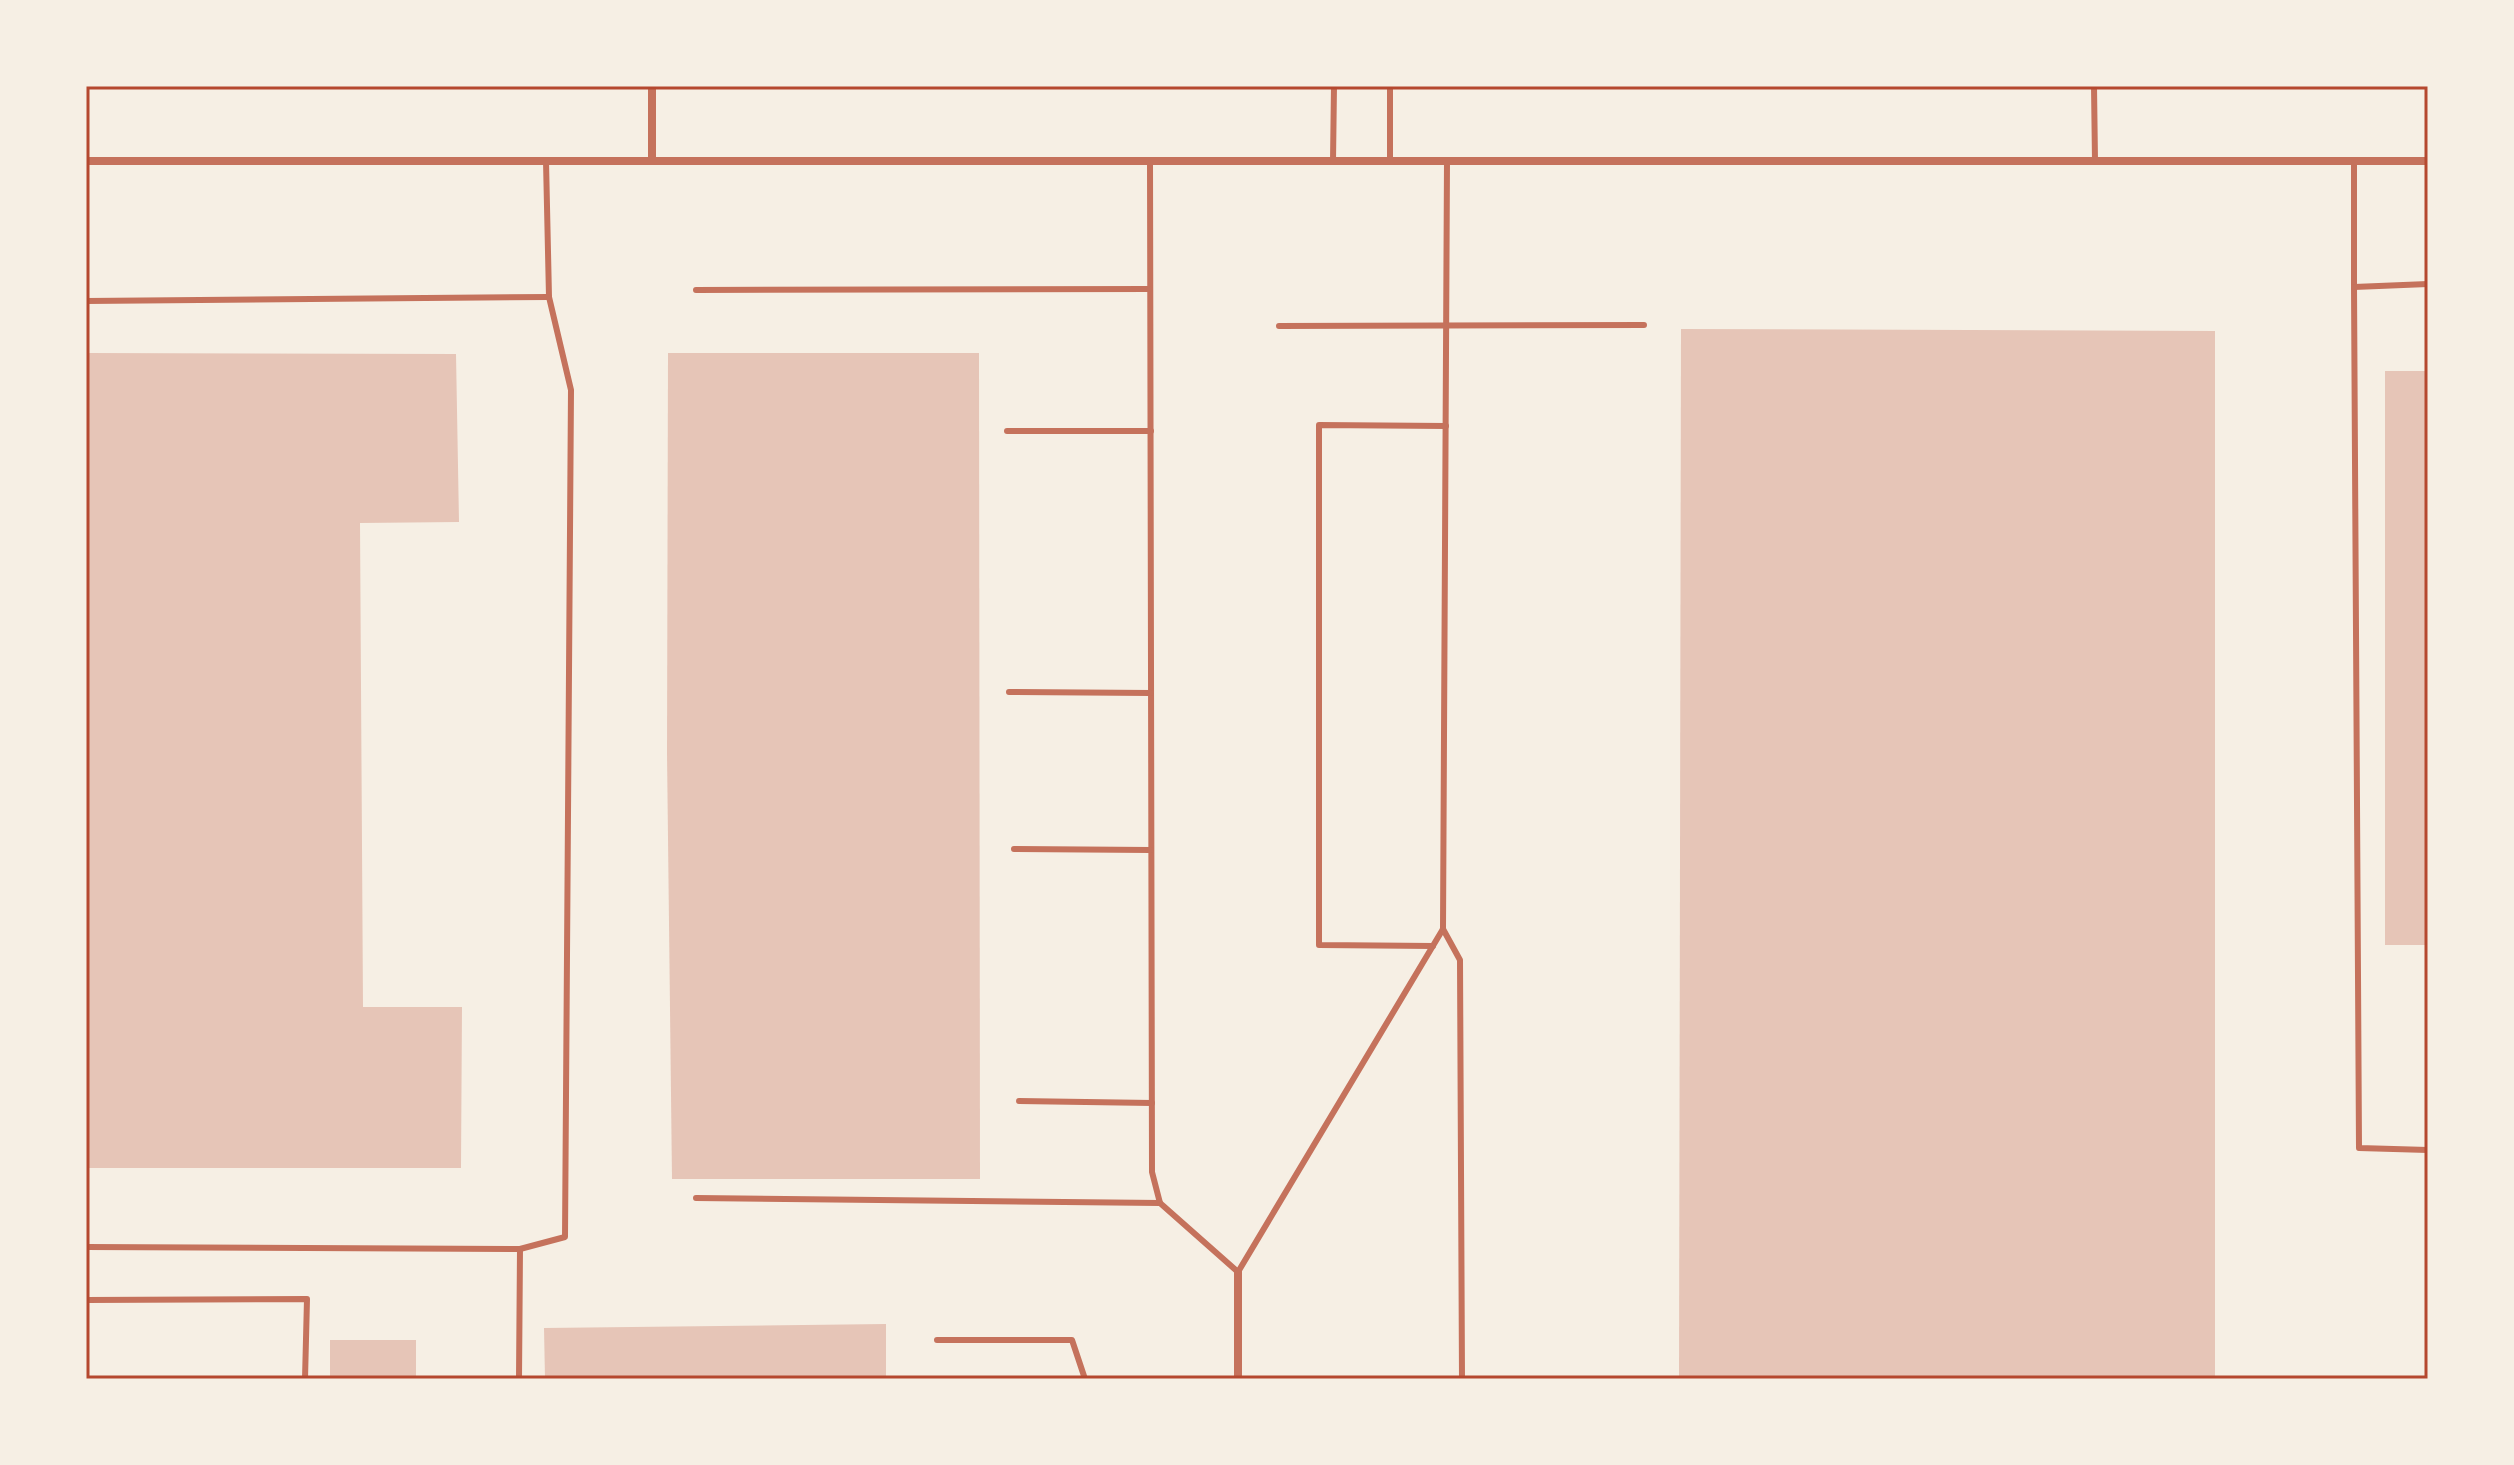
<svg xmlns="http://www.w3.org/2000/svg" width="2514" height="1465" viewBox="0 0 2514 1465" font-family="'Noto Serif',serif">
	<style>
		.building { fill: #e6c5b7 }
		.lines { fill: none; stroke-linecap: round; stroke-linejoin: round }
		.service { stroke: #c5725c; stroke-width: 6 }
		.minor { stroke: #c5725c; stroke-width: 8 }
		.neatline { fill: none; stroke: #b5482f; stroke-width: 3 }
	</style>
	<rect width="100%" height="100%" fill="#f6efe4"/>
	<g class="building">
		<path d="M1681 329 2215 331V1379H1679Z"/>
		<path d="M86 353 456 354 459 522 360 523 363 1007H462L461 1168H86Z"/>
		<path d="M668 353H979L980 1179H672L667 753Z"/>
		<rect x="2385" y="371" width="43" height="574"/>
		<path d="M886 1324V1379H545L544 1328Z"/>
		<rect x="330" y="1340" width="86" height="39"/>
	</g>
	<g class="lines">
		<g class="service">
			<path d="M1390 86V161"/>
			<path d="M2094 86 2095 161"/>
			<path d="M1150 161 1152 1172 1160 1203 1238 1272 1443 929 1447 161"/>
			<path d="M1333 161 1334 86"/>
			<path d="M2354 161V287L2428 284"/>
			<path d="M2354 287 2359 1148 2428 1150"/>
			<path d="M696 290 1150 289"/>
			<path d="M86 301 549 297"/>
			<path d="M1279 326 1644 325"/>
			<path d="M1007 431H1151"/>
			<path d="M1009 692 1151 693"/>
			<path d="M1014 849 1151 850"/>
			<path d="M1443 929 1460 960 1462 1379"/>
			<path d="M1433 946 1319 945V425L1446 426"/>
			<path d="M1019 1101 1152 1103"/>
			<path d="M696 1198 1160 1203"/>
			<path d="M86 1247 520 1249 565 1237 571 390 549 297 546 161"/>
			<path d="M86 1300 307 1299 305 1379"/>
			<path d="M937 1340H1072L1085 1379"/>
			<path d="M519 1379 520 1249"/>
		</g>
		<g class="minor">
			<path d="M652 86V161"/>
			<path d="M86 161H2428"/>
			<path d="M1238 1379V1272"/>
		</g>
	</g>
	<rect width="2514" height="1465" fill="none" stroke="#f6efe4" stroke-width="176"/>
	<rect x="88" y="88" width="2338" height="1289" class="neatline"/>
</svg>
